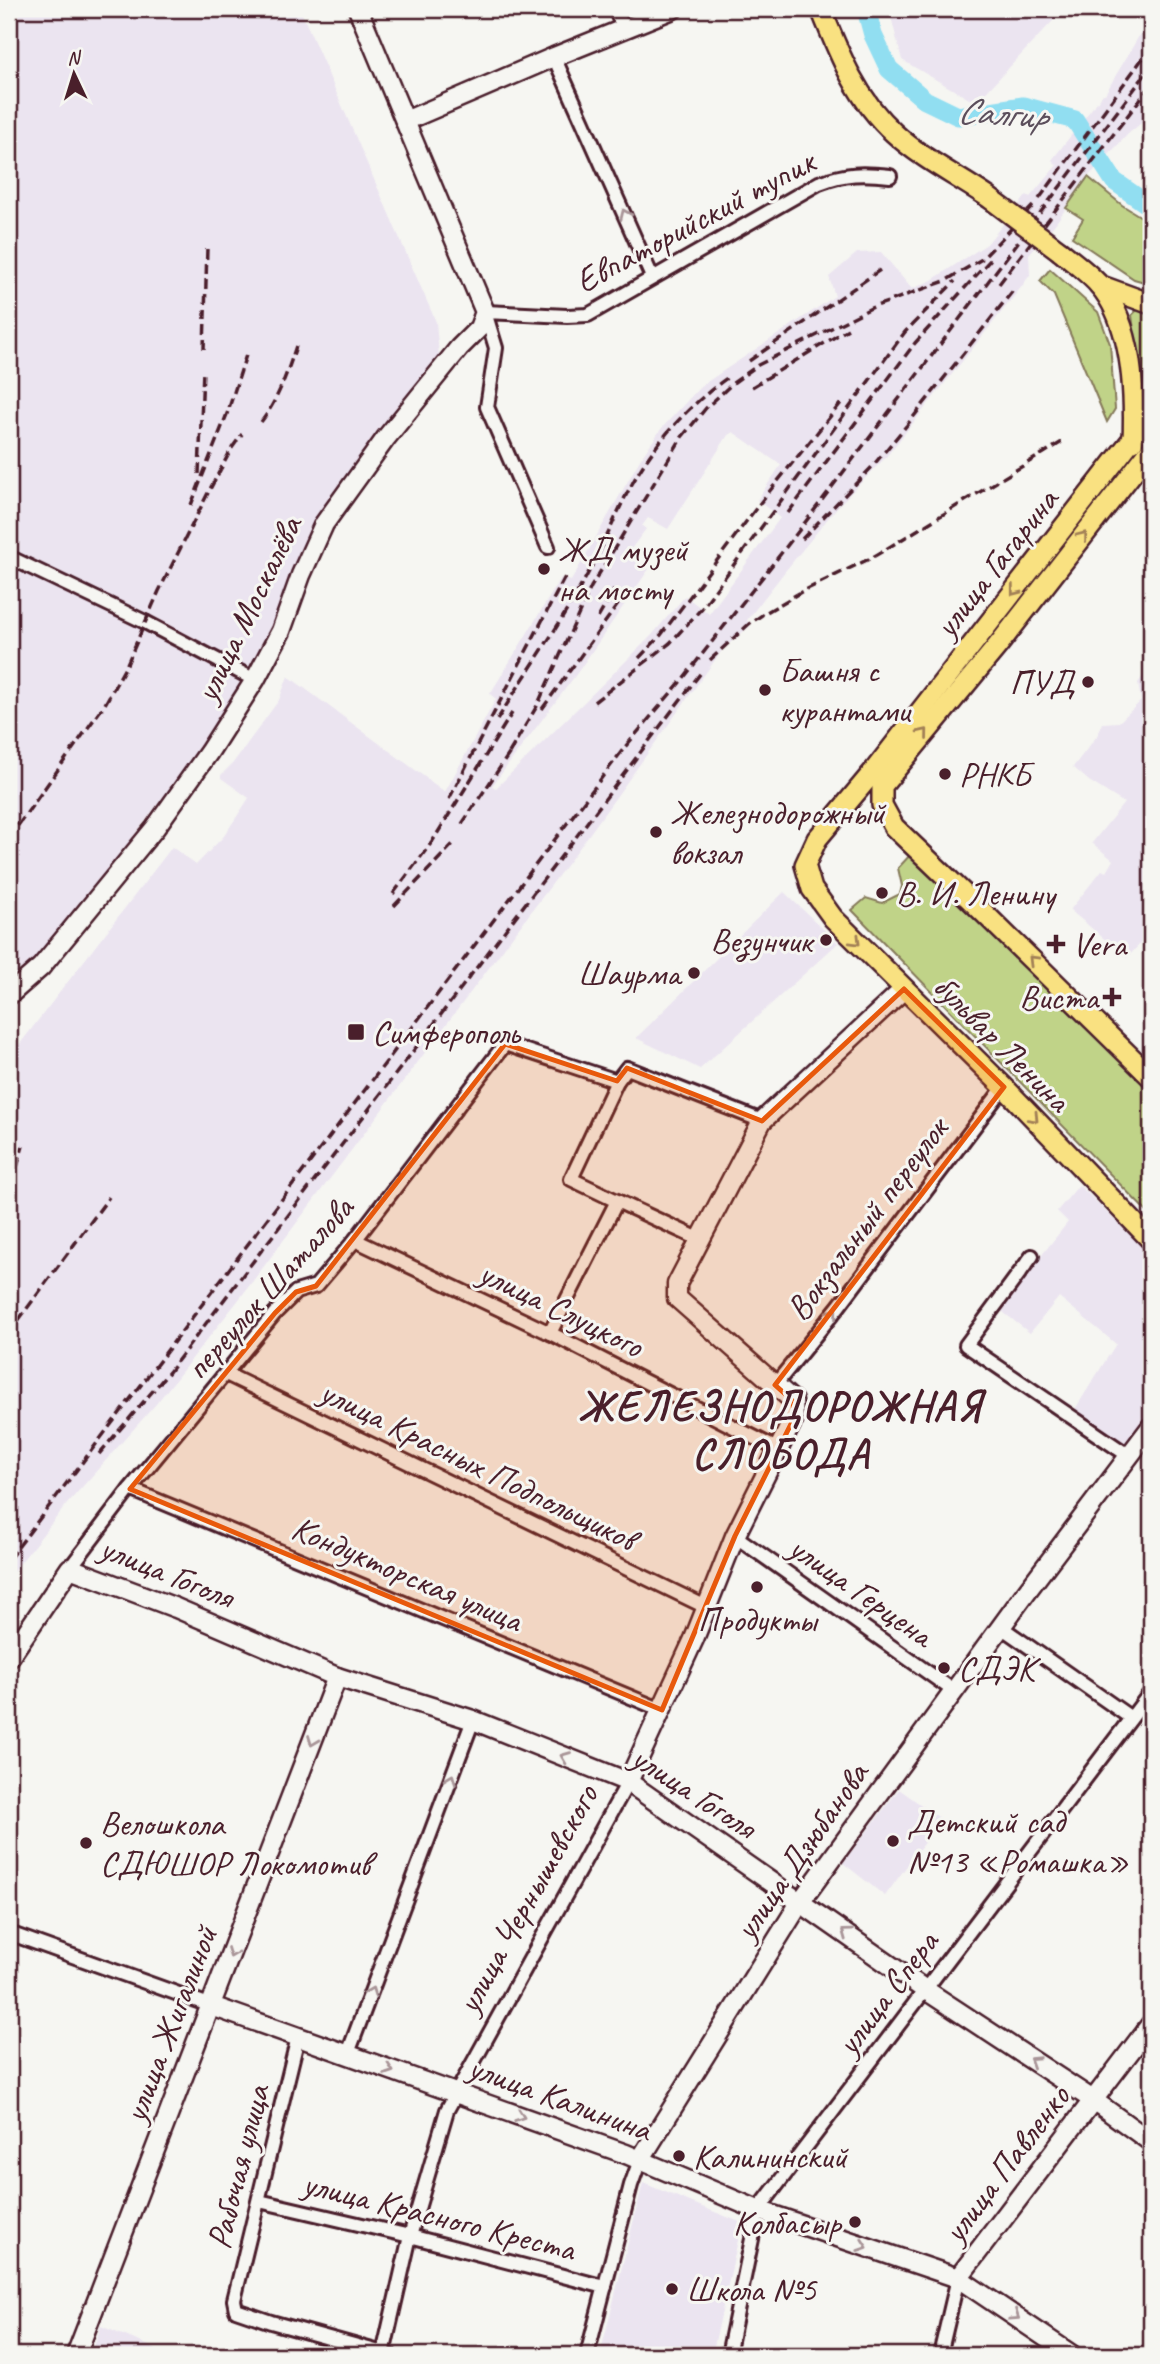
<svg xmlns="http://www.w3.org/2000/svg" width="1160" height="2364" viewBox="0 0 1160 2364" font-family="Caveat,sans-serif">
	<style>
		.built { fill: #ebe4f0; fill-rule: evenodd }
		.green { fill: #c0d388; stroke: #85795a; stroke-width: 2 }
		.lines { fill: none; stroke-linecap: round; stroke-linejoin: round }
		.river { stroke: #91def1; stroke-width: 19 }
		.street-casing { stroke: #4a1f2b; stroke-width: 18 }
		.secondary-casing { stroke: #4a1f2b; stroke-width: 23 }
		.primary-casing { stroke: #4a1f2b; stroke-width: 24 }
		.street { stroke: #f6f6f2; stroke-width: 12 }
		.secondary { stroke: #f6f6f2; stroke-width: 18 }
		.primary { stroke: #f9e181; stroke-width: 19 }
		.rail { stroke: #4a1f2b; stroke-width: 3.5; stroke-dasharray: 10 5; stroke-linecap: butt }
		.primary-bridge-casing { stroke: #4a1f2b; stroke-width: 24; stroke-linecap: butt }
		.primary-bridge { stroke: #f9e181; stroke-width: 19 }
		.oneway { stroke: #a99598 }
		.oneway2 { stroke: #a28056 }
		.marked { fill: #e8590c; fill-opacity: 0.2; stroke: #e8590c; stroke-width: 5; stroke-linejoin: round }
		.poi-dot { fill: #4a1f2b; stroke: #f6f6f2; stroke-width: 2.5 }
		.labels { text-anchor: middle; dominant-baseline: central; stroke-width: 6; stroke-linejoin: round; paint-order: stroke }
		.street-label { font-size: 35px; fill: #4a1f2b; stroke: #f6f6f2 }
		.poi-label { font-size: 35px; fill: #4a1f2b; stroke: #f6f6f2; text-anchor: start }
		.water-label { font-size: 37px; font-style: italic; fill: #5c4f5c; stroke: #f6f6f2 }
		.district-label { font-size: 42px; font-weight: bold; letter-spacing: 2px; fill: #4a1f2b; stroke: #f6f6f2 }
	</style>
	<rect width="100%" height="100%" fill="#f6f6f2"/>
	<filter id="ink" filterUnits="userSpaceOnUse"><feTurbulence type="fractalNoise" baseFrequency=".0143" numOctaves="2"/><feDisplacementMap in="SourceGraphic" scale="14" xChannelSelector="R" yChannelSelector="G"/><feConvolveMatrix kernelMatrix="1 2 1 2 8 2 1 2 1" color-interpolation-filters="sRGB"/></filter>
	<g filter="url(#ink)">
		<g class="built">
			<path d="M9 9H300L436 322 439 356 412 393 283 605 258 659 200 749 81 905 32 965 9 983Z"/>
			<path d="M889 9H1064L976 103 902 60Z"/>
			<path d="M1146 24 1151 26V115L1128 134 1088 177 1055 224 1029 254 1030 275 1019 290 886 457 839 505 786 570 747 620 750 626 723 649 580 847 240 1298 156 1404 67 1504 9 1577V1058L172 847 196 865 224 836 249 798 221 778V775L233 763 279 700 288 676 445 792 496 699 490 694 561 578 571 581 641 458 661 429 701 386 835 296 829 277 857 253 881 252 912 289 932 280 987 244 1027 195 1030 197 1057 165 1052 160 1103 94H1105ZM733 432 781 465 757 500 780 518 709 614 685 596 652 635 620 667 496 788 492 786 575 676 649 569 628 553 646 529 642 526 648 518 668 529 728 435Z"/>
			<path d="M1151 665V932L1127 958 1070 910 1102 870 1106 872 1113 860 1092 843 1124 803 1089 781 1073 767 1097 736 1102 723 1119 722 1141 701 1138 683Z"/>
			<path d="M784 892 838 943 700 1069 636 1038Z"/>
			<path d="M1079 1185 1151 1256V1433L1133 1458 1072 1414 1116 1344 1059 1297 1030 1333 999 1309 1068 1222 1057 1211Z"/>
			<path d="M899 1789 941 1819 885 1896 843 1863Z"/>
			<path d="M643 2183 742 2223 712 2355H600Z"/>
			<path d="M101 2326 147 2345 165 2355H91Z"/>
		</g>
		<g class="green">
			<path d="M1088 177 1122 205 1151 223V284L1134 279 1072 237 1083 219 1066 208Z"/>
			<path d="M1050 269 1098 312 1110 344 1115 409 1107 422 1054 295 1040 281Z"/>
			<path d="M1138 309 1151 313V389L1143 400 1132 315Z"/>
			<path d="M912 853 1151 1087V1216L852 910 866 898 882 903 900 894 902 886 898 868Z"/>
		</g>
		<g class="lines">
			<path class="river" d="M866 9 873 35 889 69 925 100 958 116 1023 106 1075 120 1114 181 1151 207"/>
			<defs>
				<g id="street">
					<path d="M615 9 624 29"/>
					<path d="M554 57 652 277"/>
					<path d="M548 547 487 407 496 348 485 312 567 316 588 315 819 183C846 173 862 173 890 176"/>
					<path d="M9 557 145 622 255 680"/>
					<path d="M617 1081 571 1179 617 1201"/>
					<path d="M355 1240 550 1333 779 1450"/>
					<path d="M1032 1256 966 1345 1129 1456"/>
					<path d="M550 1333 617 1201 701 1240"/>
					<path d="M226 1374 706 1607"/>
					<path d="M775 1385 839 1306 1004 1087"/>
					<path d="M130 1489 662 1710"/>
					<path d="M735 1536 954 1691"/>
					<path d="M70 1568 130 1489 275 1313 296 1292 316 1286 355 1240 505 1044 617 1081 627 1068 762 1121"/>
					<path d="M1001 1627 1131 1718"/>
					<path d="M9 1933 209 2005"/>
					<path d="M298 2037 234 2300 236 2310 271 2322 390 2355"/>
					<path d="M347 2056 473 1720"/>
					<path d="M259 2201 410 2236 605 2287"/>
					<path d="M383 2354 410 2236 447 2110 628 1782"/>
					<path d="M587 2355 631 2185 640 2160"/>
					<path d="M728 2355 758 2210 1151 1692"/>
					<path d="M940 2355 958 2278"/>
				</g>
				<g id="secondary">
					<path d="M405 121 554 57 673 9"/>
					<path d="M9 995 41 967 155 828 209 752 255 680 281 631 301 575 324 524 386 438 459 348 479 328 485 312 358 9"/>
					<path d="M9 1658 70 1568 176 1608 337 1677 473 1720 628 1782 924 1989 1093 2100 1151 2142"/>
					<path d="M628 1782 694 1639 735 1536 794 1418 793 1401 789 1397 677 1298V1284L762 1121 904 989"/>
					<path d="M209 2005 626 2154 758 2210 958 2278 1072 2355"/>
					<path d="M640 2160 801 1901 1027 1591 1151 1427"/>
					<path d="M958 2278 1151 2024"/>
					<path d="M76 2355 337 1677"/>
				</g>
				<g id="primary">
					<path d="M821 9C839 54 857 100 894 133 921 158 957 176 988 197"/>
					<path d="M1060 251C1073 262 1089 273 1100 286 1133 325 1135 392 1133 441"/>
					<path d="M1099 285 1151 304"/>
					<path d="M1151 415 873 772 817 839 805 865 812 889 833 918 1004 1087 1151 1240"/>
					<path d="M1151 449 999 644 882 786V805L894 827 983 912 1151 1077"/>
				</g>
			</defs>
			<use href="#street" class="street-casing"/>
			<use href="#secondary" class="secondary-casing"/>
			<use href="#primary" class="primary-casing"/>
			<use href="#street" class="street"/>
			<use href="#secondary" class="secondary"/>
			<use href="#primary" class="primary"/>
			<g class="rail">
				<path d="M1039 199 1151 47"/>
				<path d="M999 284 1151 85"/>
				<path d="M204 349 207 248"/>
				<path d="M749 361 880 270"/>
				<path d="M752 387 848 329"/>
				<path d="M261 422C278 400 287 373 296 346"/>
				<path d="M199 474 203 370"/>
				<path d="M191 505 227 414 246 355"/>
				<path d="M788 513 915 343 991 259"/>
				<path d="M802 539 871 468 907 425 1015 288"/>
				<path d="M598 618 614 590"/>
				<path d="M639 658 661 635 760 503 841 403"/>
				<path d="M710 660 749 624 765 613 801 592 873 557 1062 442"/>
				<path d="M594 702 670 643 702 608 905 332 955 281"/>
				<path d="M542 709 624 596"/>
				<path d="M497 720C529 669 564 619 592 566 607 539 617 511 632 484 655 442 688 406 727 378"/>
				<path d="M509 753 537 706 591 587 682 437 706 408 733 383 758 365 871 308 945 281 982 259 1033 206"/>
				<path d="M449 799 566 575"/>
				<path d="M462 824 515 745"/>
				<path d="M9 838 105 704 127 664 159 591 210 489 232 448 242 434"/>
				<path d="M393 894 432 842 512 713"/>
				<path d="M394 906 453 844"/>
				<path d="M9 1145V1143"/>
				<path d="M9 1195 23 1146"/>
				<path d="M9 1333 109 1197"/>
				<path d="M99 1454 169 1372 703 670"/>
				<path d="M9 1559 625 747 682 680 797 533 1151 67"/>
			</g>
			<defs>
				<path id="primary-bridge" d="M988 197 1060 251"/>
			</defs>
			<use href="#primary-bridge" class="primary-bridge-casing"/>
			<use href="#primary-bridge" class="primary-bridge"/>
		</g>
		<defs><path id="oneway-chevron" d="M-2-3.5L2.5 0L-2 3.5" fill="none" stroke-width="1.6" stroke-linecap="round" stroke-linejoin="round" transform="scale(1.75)"/></defs>
		<g class="oneway">
			<use href="#oneway-chevron" transform="translate(625 214) rotate(-114)"/>
			<use href="#oneway-chevron" transform="translate(833 1313) rotate(-51)"/>
			<use href="#oneway-chevron" transform="translate(313 1741) rotate(111)"/>
			<use href="#oneway-chevron" transform="translate(565 1757) rotate(-158)"/>
			<use href="#oneway-chevron" transform="translate(451 1779) rotate(-69)"/>
			<use href="#oneway-chevron" transform="translate(846 1933) rotate(-144)"/>
			<use href="#oneway-chevron" transform="translate(232 1953) rotate(111)"/>
			<use href="#oneway-chevron" transform="translate(371 1992) rotate(-69)"/>
			<use href="#oneway-chevron" transform="translate(1034 2061) rotate(-147)"/>
			<use href="#oneway-chevron" transform="translate(389 2070) rotate(19)"/>
			<use href="#oneway-chevron" transform="translate(520 2116) rotate(20)"/>
			<use href="#oneway-chevron" transform="translate(863 2246) rotate(19)"/>
			<use href="#oneway-chevron" transform="translate(1015 2316) rotate(34)"/>
		</g>
		<g class="oneway2">
			<use href="#oneway-chevron" transform="translate(1083 536) rotate(-52)"/>
			<use href="#oneway-chevron" transform="translate(1015 591) rotate(128)"/>
			<use href="#oneway-chevron" transform="translate(924 733) rotate(-51)"/>
			<use href="#oneway-chevron" transform="translate(856 941) rotate(45)"/>
			<use href="#oneway-chevron" transform="translate(1033 960) rotate(-135)"/>
			<use href="#oneway-chevron" transform="translate(1034 1118) rotate(46)"/>
		</g>
	</g>
	<path class="marked" d="M904 989 1004 1087 775 1385 793 1401 794 1418 735 1536 662 1710 130 1489 275 1313 296 1292 316 1286 505 1044 617 1081 627 1068 762 1121Z"/>
	<g class="poi-dot">
		<circle cx="544" cy="569" r="7"/>
		<circle cx="1088" cy="682" r="7"/>
		<circle cx="765" cy="690" r="7"/>
		<circle cx="945" cy="774" r="7"/>
		<circle cx="656" cy="832" r="7"/>
		<circle cx="882" cy="893" r="7"/>
		<circle cx="826" cy="940" r="7"/>
		<path d="M1052.5 933.5h7v7h7v7h-7v7h-7v-7h-7v-7h7z"/>
		<circle cx="694" cy="973" r="7"/>
		<path d="M1108.5 986.5h7v7h7v7h-7v7h-7v-7h-7v-7h7z"/>
		<rect x="347" y="1023" width="18" height="18" rx="3.5"/>
		<circle cx="757" cy="1587" r="7"/>
		<circle cx="944" cy="1668" r="7"/>
		<circle cx="893" cy="1841" r="7"/>
		<circle cx="86" cy="1843" r="7"/>
		<circle cx="679" cy="2156" r="7"/>
		<circle cx="855" cy="2222" r="7"/>
		<circle cx="672" cy="2289" r="7"/>
	</g>
	<g class="labels">
		<g class="street-label">
			<text transform="translate(695 221) rotate(-28)">Евпаторийский тупик</text>
			<text transform="translate(996 563) rotate(-52)">улица Гагарина</text>
			<text transform="translate(248 609) rotate(-64)">улица Москалёва</text>
			<text transform="translate(1002 1043) rotate(45)">бульвар Ленина</text>
			<text transform="translate(867 1219) rotate(-53)">Вокзальный переулок</text>
			<text transform="translate(269 1288) rotate(-48)">переулок Шаталова</text>
			<text transform="translate(561 1309) rotate(26)">улица Слуцкого</text>
			<text transform="translate(478 1465) rotate(26)">улица Красных Подпольщиков</text>
			<text transform="translate(167 1572) rotate(22)">улица Гоголя</text>
			<text transform="translate(407 1574) rotate(23)">Кондукторская улица</text>
			<text transform="translate(861 1591) rotate(35)">улица Герцена</text>
			<text transform="translate(694 1792) rotate(33)">улица Гоголя</text>
			<text transform="translate(801 1851) rotate(-55)">улица Дзюбанова</text>
			<text transform="translate(527 1899) rotate(-61)">улица Чернышевского</text>
			<text transform="translate(887 1993) rotate(-53)">улица Спера</text>
			<text transform="translate(170 2024) rotate(-69)">улица Жигалиной</text>
			<text transform="translate(560 2098) rotate(20)">улица Калинина</text>
			<text transform="translate(1006 2164) rotate(-53)">улица Павленко</text>
			<text transform="translate(238 2167) rotate(-76)">Рабочая улица</text>
			<text transform="translate(439 2216) rotate(14)">улица Красного Креста</text>
		</g>
		<g class="poi-label">
			<text x="558" y="549">ЖД музей<tspan x="558" dy="40">на мосту</tspan></text>
			<text x="779" y="670">Башня с<tspan x="779" dy="40">курантами</tspan></text>
			<text x="1074" y="682" text-anchor="end">ПУД</text>
			<text x="959" y="774">РНКБ</text>
			<text x="670" y="812">Железнодорожный<tspan x="670" dy="40">вокзал</tspan></text>
			<text x="896" y="893">В. И. Ленину</text>
			<text x="812" y="940" text-anchor="end">Везунчик</text>
			<text x="1072" y="944">Vera</text>
			<text x="680" y="973" text-anchor="end">Шаурма</text>
			<text x="1098" y="997" text-anchor="end">Виста</text>
			<text x="372" y="1032">Симферополь</text>
			<text x="757" y="1619" text-anchor="middle">Продукты</text>
			<text x="958" y="1668">СДЭК</text>
			<text x="907" y="1821">Детский сад<tspan x="907" dy="40">№13 «Ромашка»</tspan></text>
			<text x="100" y="1823">Велошкола<tspan x="100" dy="40">СДЮШОР Локомотив</tspan></text>
			<text x="693" y="2156">Калининский</text>
			<text x="841" y="2222" text-anchor="end">Колбасыр</text>
			<text x="686" y="2289">Школа №5</text>
		</g>
		<g class="water-label">
			<text transform="translate(1002 113) rotate(4)">Салгир</text>
		</g>
		<g class="district-label">
			<text x="781" y="1406">ЖЕЛЕЗНОДОРОЖНАЯ<tspan x="781" dy="48">СЛОБОДА</tspan></text>
		</g>
	</g>
	<rect width="1160" height="2364" fill="none" stroke="#f6f6f2" stroke-width="35"/>
	<rect x="18" y="18" width="1125" height="2329" fill="none" stroke="#4a1f2b" stroke-width="2.5" filter="url(#ink)"/>
	<g transform="translate(74 74) rotate(356)" stroke="#f6f6f2" stroke-width="5" paint-order="stroke">
	<path d="M0-5L12 26L0 18L-12 26Z" fill="#4a1f2b"/>
	<text y="-10" font-size="19" font-weight="bold" text-anchor="middle" fill="#4a1f2b">N</text>
	</g>
</svg>
